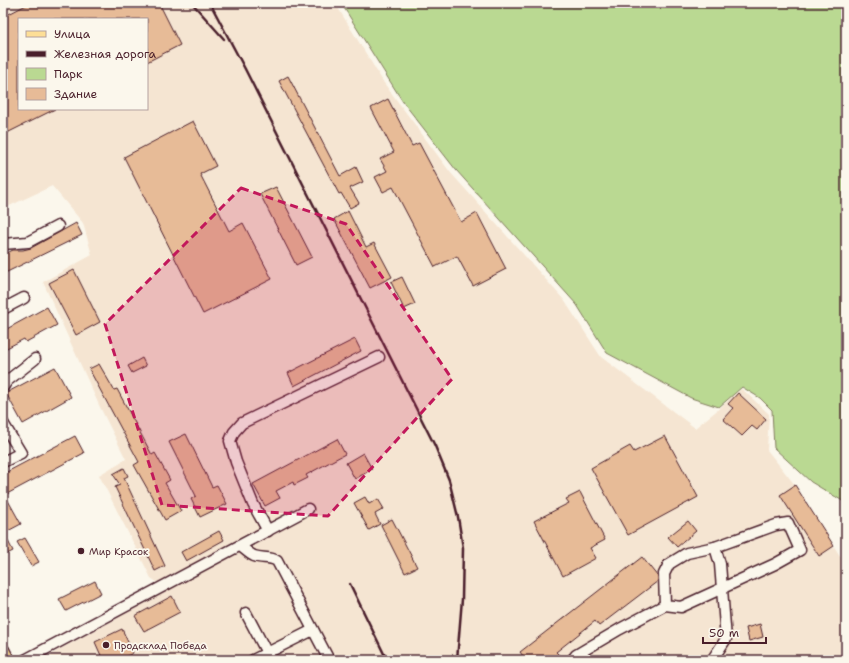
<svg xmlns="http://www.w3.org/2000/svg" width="849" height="663" viewBox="0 0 849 663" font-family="'Shantell Sans',sans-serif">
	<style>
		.built { fill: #f5e5d2; fill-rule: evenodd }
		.green { fill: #bad992; stroke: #827c5e }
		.building { fill: #e7bb97; stroke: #4a1f2b }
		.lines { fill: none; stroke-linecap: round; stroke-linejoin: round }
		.minor-casing { stroke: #4a1f2b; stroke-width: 13 }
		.major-casing { stroke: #4a1f2b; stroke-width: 15 }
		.minor { stroke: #fbf7ec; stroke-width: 10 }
		.major { stroke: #fdde96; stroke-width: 12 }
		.rail { stroke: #4a1f2b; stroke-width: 2.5 }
		.marked { fill: #c2185b; fill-opacity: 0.2; stroke: #c2185b; stroke-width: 3; stroke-dasharray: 8 5; stroke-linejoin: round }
		.poi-dot { fill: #4a1f2b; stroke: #fbf7ec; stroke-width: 1.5 }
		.labels { text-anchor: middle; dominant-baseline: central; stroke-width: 3.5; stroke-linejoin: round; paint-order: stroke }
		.poi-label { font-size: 10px; fill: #4a1f2b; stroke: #fbf7ec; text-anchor: start }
	</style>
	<rect width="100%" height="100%" fill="#fbf7ec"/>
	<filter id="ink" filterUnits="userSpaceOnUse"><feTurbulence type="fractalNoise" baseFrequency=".025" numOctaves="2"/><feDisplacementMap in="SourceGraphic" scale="8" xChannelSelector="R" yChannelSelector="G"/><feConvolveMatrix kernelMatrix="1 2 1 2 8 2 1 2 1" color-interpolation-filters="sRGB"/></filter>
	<g filter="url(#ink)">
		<path class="built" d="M3 3H335L384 83 450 172 564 300 601 357 695 428 720 408 737 392 742 389 769 414 767 450 795 485 842 559 846 557V660H43L60 649 169 590 151 578 99 475 126 459 99 405 43 282 92 255 83 223 52 186 3 209ZM19 19H147V109H19Z"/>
		<path class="green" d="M341 3H846V503L811 482 774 448 772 410 760 398 742 387 719 407 691 398 607 353 577 305 456 170 403 102Z"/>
		<g class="building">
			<path d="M30 3H159L180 45 147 62V19H19V109H55L3 135V17Z"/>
			<path d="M288 76 340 176 356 167 363 182 350 188 359 203 350 208 341 193 339 194 279 81Z"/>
			<path d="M388 99 412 146 419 143 461 222 477 213 506 269 473 286 457 256 435 267 393 187 383 192 375 177 387 171 380 159 394 152 371 108Z"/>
			<path d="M193 121 216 166 200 174 229 231 243 223 272 279 203 314 124 157Z"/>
			<path d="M276 187 312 257 296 265 260 194Z"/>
			<path d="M348 211 366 247 374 243 392 277 370 288 334 219Z"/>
			<path d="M76 223 82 235 3 274V255L13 250H23L31 248Z"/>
			<path d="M74 270 100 322 76 335 49 283Z"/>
			<path d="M402 277 415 304 404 309 391 282Z"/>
			<path d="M47 307 57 325 26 342 24 339 3 350V331Z"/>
			<path d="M355 339 361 351 294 386 288 373Z"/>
			<path d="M142 358 146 366 132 373 128 366Z"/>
			<path d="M99 364 114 390 117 389 152 455 155 453 170 480 165 483 181 511 165 520 134 465 139 462 89 369Z"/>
			<path d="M55 367 71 397 23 424 6 393Z"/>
			<path d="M738 393 766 419 757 430 752 426 742 436 723 419 733 408 728 404Z"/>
			<path d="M186 434 212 487 217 485 227 504 200 517 191 499 196 496 169 442Z"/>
			<path d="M75 436 84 453 5 495 21 524 4 533 13 551 3 556V474Z"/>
			<path d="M665 436 698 497 628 535 591 468 630 446 634 452Z"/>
			<path d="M337 439 345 454 306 475 308 478 294 485 293 482 276 491 280 498 265 506 253 484Z"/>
			<path d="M363 453 372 469 355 479 346 463Z"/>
			<path d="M124 468 128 476 124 478 165 566 155 571 115 487 120 485 113 474Z"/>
			<path d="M795 485 834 546 819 556 780 495Z"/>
			<path d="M580 492 605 540 590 548 596 558 563 576 534 521 569 503 566 499Z"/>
			<path d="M365 497 369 504 378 499 384 509 375 514 380 524 369 530 354 503Z"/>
			<path d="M392 519 417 567 405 573 381 525Z"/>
			<path d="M688 521 696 531 677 547 668 537Z"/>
			<path d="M219 531 224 540 186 561 181 552Z"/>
			<path d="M25 538 39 562 31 566 17 542Z"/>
			<path d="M642 557 658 577V581L599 626 595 621 556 652 561 657 557 660H526L520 652Z"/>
			<path d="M95 581 101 593 66 611 59 599Z"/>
			<path d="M172 596 180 612 144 631 135 616Z"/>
			<path d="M760 624 763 637 749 641 746 628Z"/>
			<path d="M122 629 133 653 119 660H103L95 642Z"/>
		</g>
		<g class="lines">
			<defs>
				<g id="minor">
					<path d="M3 244 28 242 58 226"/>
					<path d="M3 309 24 298"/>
					<path d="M3 387 7 381 35 359"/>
					<path d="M3 423 21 453 3 462"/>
					<path d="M268 531 253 504 236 462 230 441 234 432 242 423 379 357"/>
					<path d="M240 546C245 549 249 554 254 556 262 559 270 556 277 561L329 660"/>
					<path d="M246 613 267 653"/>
					<path d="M25 660 308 509"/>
					<path d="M253 660 313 630"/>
					<path d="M572 660 576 655 620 629 665 605 681 607 775 564 800 550 788 523 776 525 715 547 687 553 669 564 664 574 665 605"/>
					<path d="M712 660 726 639 720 564 715 547"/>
				</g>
				<path id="major" d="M3 650 8 660"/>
			</defs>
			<use href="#minor" class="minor-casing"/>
			<use href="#major" class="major-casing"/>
			<use href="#minor" class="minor"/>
			<use href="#major" class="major"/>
			<g class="rail">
				<path d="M192 3 224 39"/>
				<path d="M210 3 245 69 435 446 449 480 458 517 463 548 462 599 457 660"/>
				<path d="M350 584 387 660"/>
			</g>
		</g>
	</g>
	<path class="marked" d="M241 188 346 224 452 379 328 516 162 505 105 324Z"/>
	<g class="poi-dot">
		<circle cx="81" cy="551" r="4"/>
		<circle cx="106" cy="645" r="4"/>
	</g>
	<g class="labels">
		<g class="poi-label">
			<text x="89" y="551">Мир Красок</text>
			<text x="114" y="645">Продсклад Победа</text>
		</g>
	</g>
	<rect width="849" height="663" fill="none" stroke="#fbf7ec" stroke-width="16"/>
	<rect x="8" y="8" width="833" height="647" fill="none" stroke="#4a1f2b" stroke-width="1.5" filter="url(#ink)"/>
	<rect x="18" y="18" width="130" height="92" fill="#fbf7ec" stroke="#b4a19f"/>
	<rect x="26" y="31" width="20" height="6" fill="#fdde96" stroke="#b4a19f"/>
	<text x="54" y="38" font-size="12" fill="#4a1f2b">Улица</text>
	<rect x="26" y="51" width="20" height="6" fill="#4a1f2b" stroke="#b4a19f"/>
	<text x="54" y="58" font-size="12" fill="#4a1f2b">Железная дорога</text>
	<rect x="26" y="68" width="20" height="12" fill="#bad992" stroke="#b4a19f"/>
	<text x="54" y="78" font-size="12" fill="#4a1f2b">Парк</text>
	<rect x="26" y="88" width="20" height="12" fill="#e7bb97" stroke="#b4a19f"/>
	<text x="54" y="98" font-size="12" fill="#4a1f2b">Здание</text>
	<path d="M703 637v6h63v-6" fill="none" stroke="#4a1f2b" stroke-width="2"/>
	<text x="709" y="637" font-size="12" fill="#4a1f2b" stroke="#fbf7ec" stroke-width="3" paint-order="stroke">50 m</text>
</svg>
